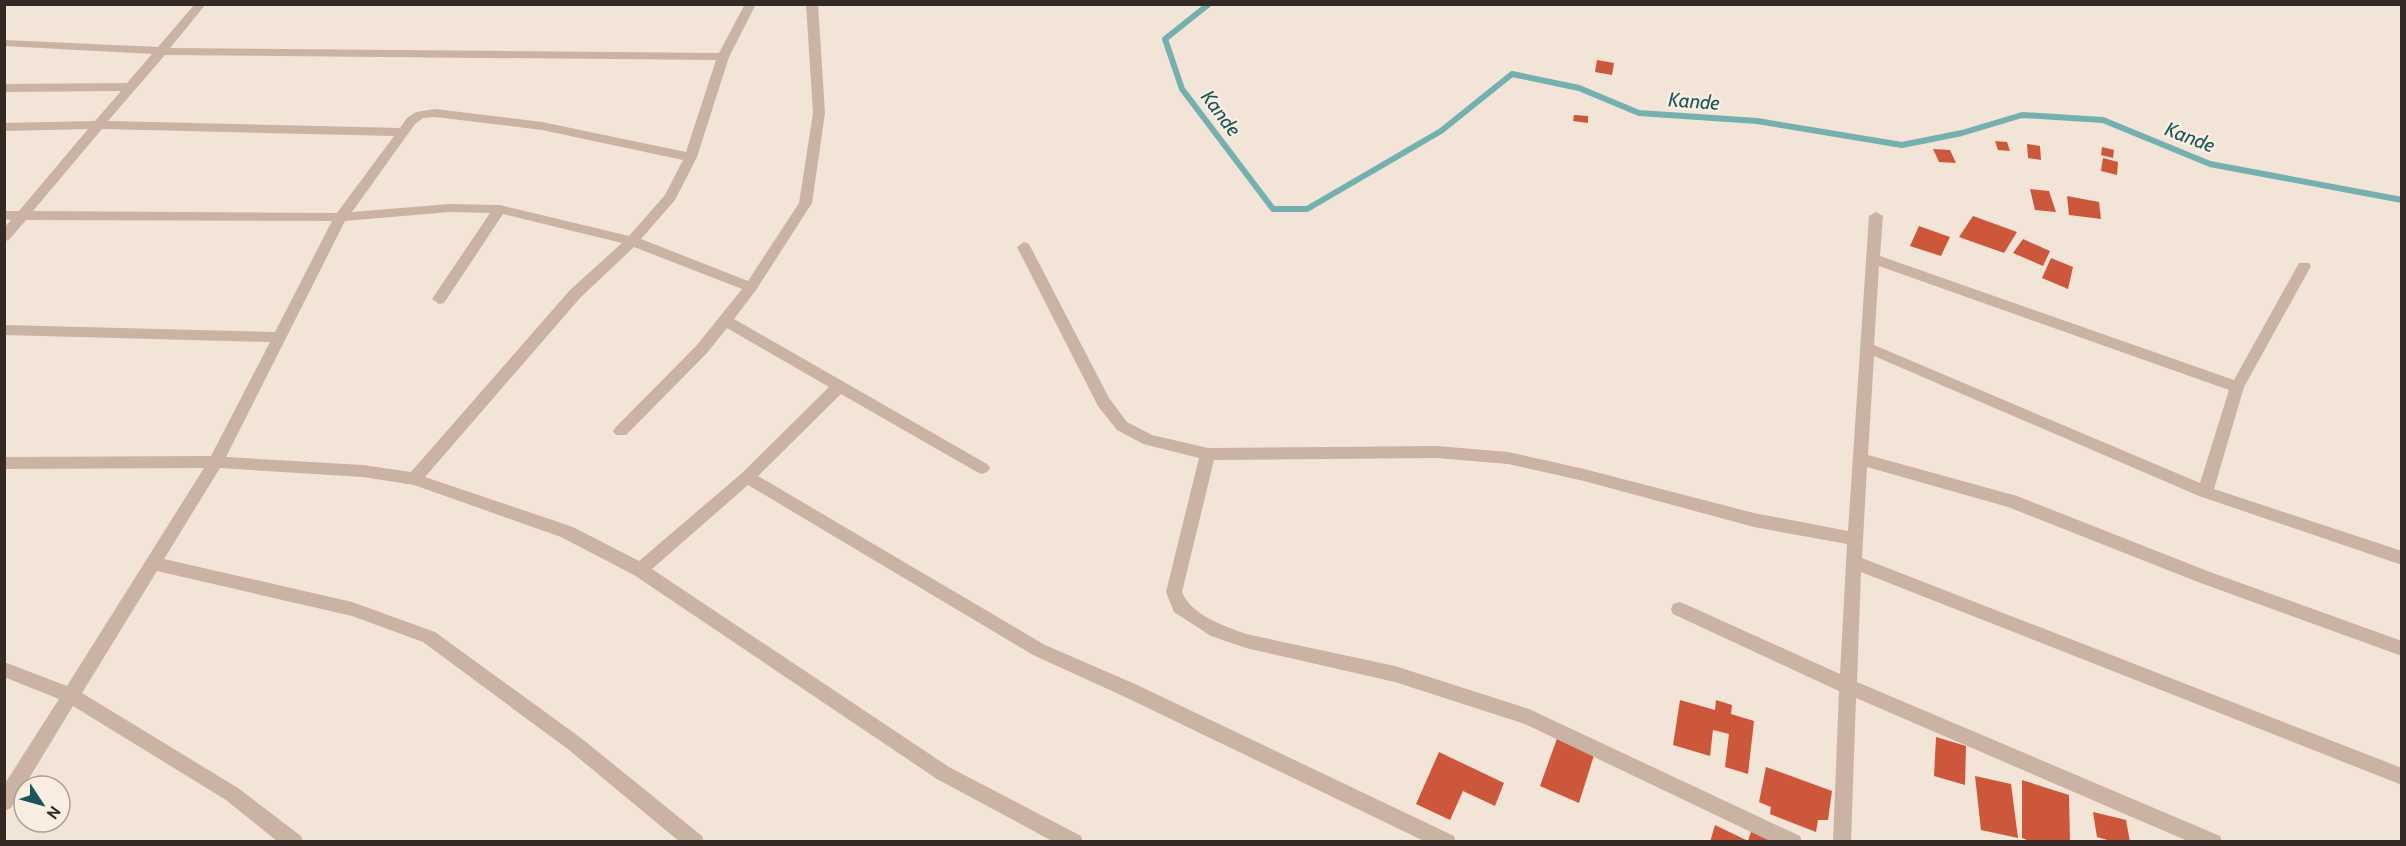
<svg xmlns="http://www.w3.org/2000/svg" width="2406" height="846" viewBox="0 0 2406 846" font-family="Cabin,sans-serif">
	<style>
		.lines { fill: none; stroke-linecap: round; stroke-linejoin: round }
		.stream { stroke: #74b0b0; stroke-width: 6 }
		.building { fill: #cc573b }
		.street { fill: #cab3a2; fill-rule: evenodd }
		.labels { text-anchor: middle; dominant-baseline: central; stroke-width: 5; stroke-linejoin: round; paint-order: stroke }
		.water-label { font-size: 20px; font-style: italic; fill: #195657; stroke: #faeee3 }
	</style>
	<rect width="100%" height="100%" fill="#f2e4d6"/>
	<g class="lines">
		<path class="stream" d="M1209 4 1165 39 1182 89 1273 209H1307L1441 131 1512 74 1579 88 1639 113 1757 121 1902 145 1962 133 2022 115 2103 120 2210 164 2402 200"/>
	</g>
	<g class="building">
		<path d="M1597 60 1614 63 1612 75 1595 72Z"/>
		<path d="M1574 115 1588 116V123L1573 121Z"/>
		<path d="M1995 141 2007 142 2010 151 1998 150Z"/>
		<path d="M2027 144 2040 146 2041 160 2028 158Z"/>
		<path d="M2102 147 2114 150 2113 158 2101 155Z"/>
		<path d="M1933 149 1950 150 1956 163 1939 162Z"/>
		<path d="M2103 158 2118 162 2117 175 2101 171Z"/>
		<path d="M2030 189 2049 191 2056 212 2035 210Z"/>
		<path d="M2067 196 2099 202 2101 219 2069 215Z"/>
		<path d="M1973 216 2017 232 2004 253 1959 237Z"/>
		<path d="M1919 226 1950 237 1941 256 1910 246Z"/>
		<path d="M2023 239 2050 251 2043 266 2013 253Z"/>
		<path d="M2051 258 2073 267 2068 289 2042 278Z"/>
		<path d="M1680 700 1715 710 1716 700 1732 705 1731 714 1754 721 1748 774 1725 767 1729 734 1713 730 1710 756 1673 745Z"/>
		<path d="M1559 733 1596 749 1579 803 1540 786Z"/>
		<path d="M1936 737 1966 746 1965 785 1934 776Z"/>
		<path d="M1439 752 1504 783 1495 806 1463 791 1450 820 1416 804Z"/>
		<path d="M1766 767 1832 791 1828 820H1818L1816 832 1770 814 1771 807 1759 802Z"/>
		<path d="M1975 776 2011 784 2018 838 1981 830Z"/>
		<path d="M2022 780 2069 795 2070 842H2032L2022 838Z"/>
		<path d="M2093 812 2126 820 2130 842H2114L2097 837Z"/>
		<path d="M1754 823 1792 842H1710L1715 825 1748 841Z"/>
	</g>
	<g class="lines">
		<g class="street">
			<path d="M195 4H206L170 48 719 53 745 4H756L729 57 697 157 675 200 641 239 748 281 799 203 813 113 806 4H818L825 113 812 203 756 290 734 319 987 464 990 468 987 472 982 474 977 472 841 394 758 476 1045 645 1135 684 1454 836 1456 842H1426L1123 696 1033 655 748 485 652 569 949 767 1081 836 1083 842H1054L937 779 634 575 561 537 414 485 363 477 220 468 164 559 352 602 435 632 581 738 702 836 704 842H680L569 750 423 642 352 616 157 571 82 693 238 788 301 836 303 842H278L226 800 73 706 11 808 4 811V785L59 699 4 677V662L67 686 204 468 4 469V457L211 456 270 342 4 335V325L275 332 332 221 26 220 9 240 4 241V228L11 220 4 219V211H19L88 129 4 131V123L95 121 121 91 4 92V84L127 83 152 54 4 46V40L158 47ZM165 55 716 60 686 152 542 122 435 109 416 112 407 118 400 128 108 121ZM435 117 542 130 683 160 665 195 629 236 500 205 449 204 352 212 415 124 423 118ZM102 129 394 136 337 213 33 211ZM449 212 490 213 432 299 439 304 444 303 503 214 622 243 570 290 411 472 363 465 226 457 345 221ZM634 247 742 289 697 345 616 427 613 431 616 435H626L707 353 727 328 829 387 742 473 639 561 573 527 425 477 580 298Z"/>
			<path d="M1876 212 1883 216 1880 256 2234 380 2299 263H2309L2311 266 2244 387 2214 489 2402 551V565L2199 496 1874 356 1868 455 2017 496 2210 572 2402 641V656L2198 582 2008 507 1867 467 1862 558 2402 768V785L1861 572 1857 682 2220 836 2222 842H2190L1856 698 1851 842H1833L1839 691 1673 614 1671 609 1673 604 1679 602 1685 604 1840 674 1847 544 1754 527 1584 481 1508 464 1437 458 1214 460 1182 592C1191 615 1224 626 1246 634L1395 666 1529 709 1800 836 1802 842H1772L1525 724 1395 682 1246 648 1211 636 1174 612 1166 592 1199 458 1143 444 1117 430 1098 406 1017 247 1024 242 1029 244 1109 398 1127 422 1152 435 1208 448 1437 446 1508 452 1584 469 1754 513 1848 531 1869 216ZM1879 266 2229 390 2200 483 1874 345Z"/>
		</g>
	</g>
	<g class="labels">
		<g class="water-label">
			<text transform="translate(1694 101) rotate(4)">Kande</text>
			<text transform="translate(1221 113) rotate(53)">Kande</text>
			<text transform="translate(2190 137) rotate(21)">Kande</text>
		</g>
	</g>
	<rect width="2406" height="846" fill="none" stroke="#342925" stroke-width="12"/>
	<g transform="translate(42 804) rotate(126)"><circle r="28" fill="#faeee3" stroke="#ab9f97" stroke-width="1.5"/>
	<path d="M0-4.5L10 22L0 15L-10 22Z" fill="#195657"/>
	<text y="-9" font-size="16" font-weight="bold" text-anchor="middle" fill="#342925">N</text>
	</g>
</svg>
